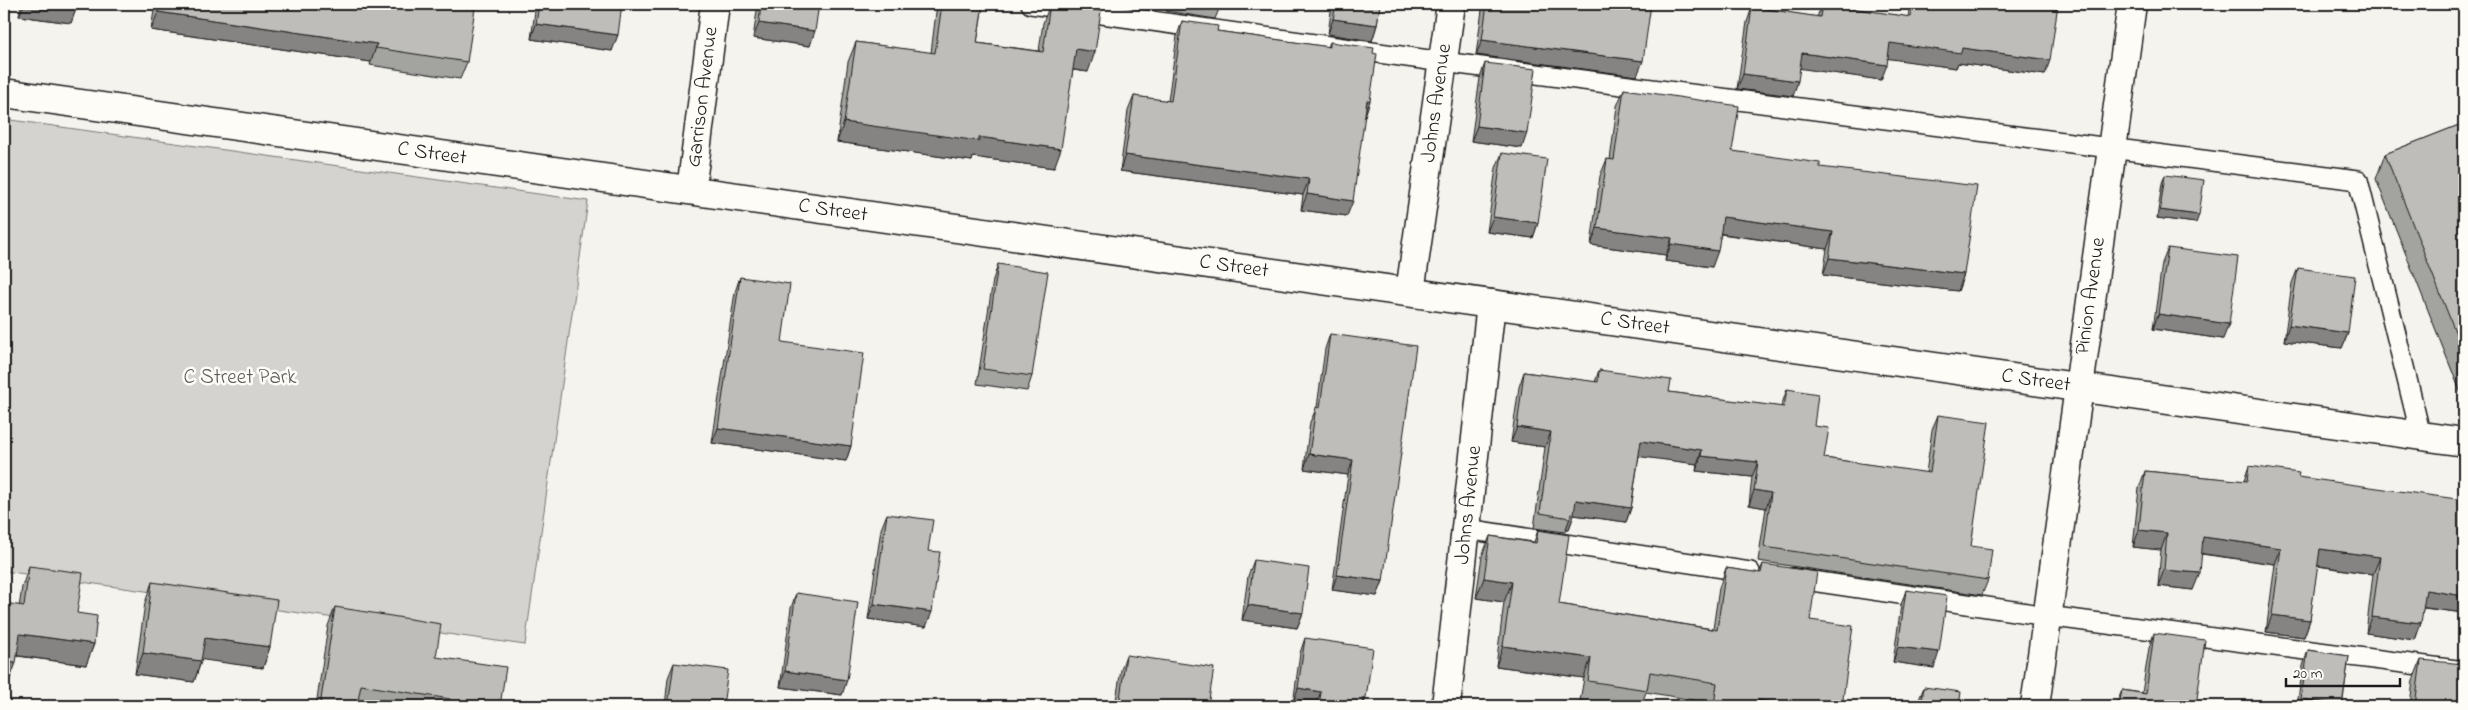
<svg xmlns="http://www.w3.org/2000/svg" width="2468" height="710" viewBox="0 0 2468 710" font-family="'Indie Flower',sans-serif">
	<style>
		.green { fill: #d4d3cf; stroke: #787876 }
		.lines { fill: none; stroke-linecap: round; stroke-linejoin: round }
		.service-casing { stroke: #1c1c1c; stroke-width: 22 }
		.minor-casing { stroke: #1c1c1c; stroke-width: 31 }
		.service { stroke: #fdfcf7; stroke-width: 19 }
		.minor { stroke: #fdfcf7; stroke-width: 28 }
		.wall { fill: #a3a3a0; stroke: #1c1c1c }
		.shaded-wall { fill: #858482; stroke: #1c1c1c }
		.building { fill: #bebdba; stroke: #1c1c1c }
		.labels { text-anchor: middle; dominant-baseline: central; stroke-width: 5; stroke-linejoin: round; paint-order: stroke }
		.street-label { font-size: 21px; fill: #1c1c1c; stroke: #fdfcf7 }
		.park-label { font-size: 21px; fill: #5c5c5b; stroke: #fdfcf7 }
	</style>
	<rect width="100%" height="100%" fill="#f4f3ee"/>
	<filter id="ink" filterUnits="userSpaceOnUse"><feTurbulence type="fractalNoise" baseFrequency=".02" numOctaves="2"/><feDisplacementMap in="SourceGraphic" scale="10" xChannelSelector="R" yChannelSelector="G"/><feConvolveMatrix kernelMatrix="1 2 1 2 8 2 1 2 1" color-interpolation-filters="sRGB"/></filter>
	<g filter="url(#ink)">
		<path class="green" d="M4 119 588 201 525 645 4 571Z"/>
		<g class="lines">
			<defs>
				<g id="service">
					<path d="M1031 4 1443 62 2358 180 2421 436"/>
					<path d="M1466 529 1750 572"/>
					<path d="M1792 578 2047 616 2464 671"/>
				</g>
				<g id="minor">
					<path d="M4 93 2464 442"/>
					<path d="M691 190 715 4"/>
					<path d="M1410 292 1451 4"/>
					<path d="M1446 706 1491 304"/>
					<path d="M2035 706 2132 4"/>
				</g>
			</defs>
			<use href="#service" class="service-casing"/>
			<use href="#minor" class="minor-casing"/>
			<use href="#service" class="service"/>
			<use href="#minor" class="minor"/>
		</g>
		<g class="wall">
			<path d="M21 4H77L71 23 19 16Z"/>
			<path d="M155 4H449L467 62 460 79 370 65 371 62 151 30Z"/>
			<path d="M536 4H622L612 51 531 39Z"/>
			<path d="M758 4H819L810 46 753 38Z"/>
			<path d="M937 4H983L977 43 1039 51 1043 23 1050 4 1088 72 1073 70 1054 168 973 157 972 161 837 142 848 62 856 42 931 53Z"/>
			<path d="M1167 4H1221L1215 19 1166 11Z"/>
			<path d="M1332 4H1380L1377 25 1372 41 1328 34Z"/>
			<path d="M1484 4H1651L1637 76 1476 55 1482 10Z"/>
			<path d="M1822 4 1908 17 1910 4H2058L2045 75 1958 63 1956 68 1887 58 1881 80 1800 68 1793 96 1737 89 1747 22 1752 7 1817 17Z"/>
			<path d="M1182 21 1217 31 1328 47 1330 42 1364 116 1347 216 1301 210 1303 195 1120 171 1128 111 1134 96 1168 101 1177 36Z"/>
			<path d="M1485 63 1522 148 1471 141 1480 78Z"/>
			<path d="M1624 89 1732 151 1820 167 1964 274 1958 291 1823 275 1827 249 1721 234 1712 267 1665 261 1666 255 1591 245 1600 176 1607 159 1610 160 1617 106Z"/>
			<path d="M2464 123V401L2376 179 2385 154Z"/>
			<path d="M1502 153 1538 223 1533 238 1487 232 1496 168Z"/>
			<path d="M2165 175 2196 223 2157 218 2162 183Z"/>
			<path d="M2168 248 2223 339 2153 329 2162 263Z"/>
			<path d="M998 264 1032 376 1027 391 977 384 993 280Z"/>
			<path d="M2298 268 2348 333 2342 348 2284 341 2292 283Z"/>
			<path d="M740 277 782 342 851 446 846 461 712 443 735 292Z"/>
			<path d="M1330 334 1383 581 1377 596 1332 590 1348 475 1304 469 1310 422 1317 407 1325 349Z"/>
			<path d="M1599 370 1669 392 1781 407 1787 389 1814 426 1824 458 1926 473 1932 430 1938 415 1971 546 1988 580 1982 595 1758 561 1766 508 1749 505 1752 477 1696 471 1697 464 1639 456 1631 508 1626 522 1574 515 1569 529H1566L1565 532 1534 528 1545 447 1511 442 1519 387 1524 372 1595 382Z"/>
			<path d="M2249 466 2298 477 2464 613 2423 608 2421 623 2415 640 2366 633 2373 574 2317 566 2310 620 2304 637 2266 632 2275 564 2201 554 2193 590 2158 586 2161 550 2133 547 2139 488 2145 471 2244 481Z"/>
			<path d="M887 514 928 551 926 627 868 619 881 529Z"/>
			<path d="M1538 530 1559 604 1713 629 1719 588 1726 568 1759 573 1763 564 1810 620 1842 706H1709L1710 703 1646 692 1641 706H1616L1580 701 1584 678 1496 666 1504 602 1476 598 1482 556 1490 536 1534 542Z"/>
			<path d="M1254 560 1303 613 1297 628 1242 620 1248 576Z"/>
			<path d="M29 566 77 613 94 644 86 665 17 656 8 684 22 587Z"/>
			<path d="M152 582 270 647 263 668 202 659 194 682 135 674 145 603Z"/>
			<path d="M1906 590 1934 668 1893 662 1901 605Z"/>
			<path d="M796 593 842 695 780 687 791 608Z"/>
			<path d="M335 607 436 657 500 706H370L358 704 357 706H316L328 626Z"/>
			<path d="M2154 633 2196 706H2116L2122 690 2142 693 2149 648Z"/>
			<path d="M1305 638 1366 698 1363 706H1311L1293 704 1300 653Z"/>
			<path d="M2308 650 2349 656 2342 706H2297L2303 666Z"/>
			<path d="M1126 655 1208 706H1115L1121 670Z"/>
			<path d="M2421 660 2464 706H2410L2413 680Z"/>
			<path d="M674 663 723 706H665L668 678Z"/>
			<path d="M1924 687 1959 706H1918V702Z"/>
		</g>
		<g class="shaded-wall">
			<path d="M24 4H48L77 7 71 23 19 16Z"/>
			<path d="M158 12 377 44 371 62 151 30Z"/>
			<path d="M1333 19 1377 25 1372 41 1328 34Z"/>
			<path d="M759 23 815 31 810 46 753 38Z"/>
			<path d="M536 24 618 35 612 51 531 39Z"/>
			<path d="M1482 40 1643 61 1637 76 1476 55Z"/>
			<path d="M1890 43 1962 48 2050 60 2045 75 1958 63 1956 68 1884 58Z"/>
			<path d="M1076 49 1095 52 1088 72 1068 69Z"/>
			<path d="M1802 53 1887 65 1881 80 1797 68Z"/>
			<path d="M1743 74 1798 81 1793 96 1737 89Z"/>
			<path d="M1367 100 1370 101 1365 116Z"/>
			<path d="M844 122 979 137 1061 149 1054 168 973 157 972 161 837 142Z"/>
			<path d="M1477 126 1527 133 1522 148 1471 141Z"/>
			<path d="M1125 155 1309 179 1303 195 1120 171Z"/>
			<path d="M1307 194 1353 201 1347 216 1301 210Z"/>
			<path d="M2160 210 2199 215 2196 223 2157 218Z"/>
			<path d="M1493 217 1538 223 1533 238 1487 232Z"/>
			<path d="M1723 217 1833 232 1827 249 1717 233Z"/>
			<path d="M1597 228 1672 238 1666 255 1591 245Z"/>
			<path d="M1671 244 1718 251 1712 267 1665 261Z"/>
			<path d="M1829 258 1964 274 1958 291 1823 275Z"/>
			<path d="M2158 314 2229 324 2223 339 2153 329Z"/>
			<path d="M2289 325 2348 333 2342 348 2284 341Z"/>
			<path d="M1517 427 1551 432 1545 447 1511 442Z"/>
			<path d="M718 428 851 446 846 461 712 443Z"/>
			<path d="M1641 441 1702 450 1697 464 1635 456Z"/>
			<path d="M1309 454 1353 460 1348 475 1304 469Z"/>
			<path d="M1701 456 1758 462 1752 477 1696 471Z"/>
			<path d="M1754 490 1771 493 1766 508 1749 505Z"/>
			<path d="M1576 500 1631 508 1626 522 1574 515 1569 529H1566Z"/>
			<path d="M2139 530 2167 533 2161 550 2133 547Z"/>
			<path d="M2203 537 2281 548 2275 564 2197 553Z"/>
			<path d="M2320 549 2380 557 2373 574 2313 565Z"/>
			<path d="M2164 570 2200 573 2193 590 2158 586Z"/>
			<path d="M1337 575 1383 581 1377 596 1332 590Z"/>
			<path d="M1484 578 1512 582 1504 602 1476 598Z"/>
			<path d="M2426 590 2464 596V613L2419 607Z"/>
			<path d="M874 604 932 612 926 627 868 619Z"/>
			<path d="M1248 605 1303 613 1297 628 1242 620Z"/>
			<path d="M2272 615 2310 620 2304 637 2266 632Z"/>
			<path d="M2372 617 2421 623 2415 640 2366 633Z"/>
			<path d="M20 634 94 644 86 665 12 655Z"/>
			<path d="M205 638 270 647 263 668 197 659Z"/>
			<path d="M1503 646 1591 658 1584 678 1496 666Z"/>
			<path d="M1898 647 1939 652 1934 668 1893 662Z"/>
			<path d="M143 653 201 661 194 682 135 674Z"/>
			<path d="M4 662 16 663 8 684 4 683Z"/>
			<path d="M785 671 847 680 842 695 780 687Z"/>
			<path d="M1298 688 1321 692 1315 706 1293 704Z"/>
			<path d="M2301 699 2342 705V706H2299Z"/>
			<path d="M1758 700 1802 706H1755Z"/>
		</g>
		<g class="building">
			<path d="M48 4H77V7Z"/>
			<path d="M159 4H449L475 8 467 62 376 48 377 44 158 12Z"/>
			<path d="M539 4H622L618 35 536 24Z"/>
			<path d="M761 4H819L815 31 759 23Z"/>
			<path d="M942 4H983L977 43 1043 52 1050 4 1101 11 1095 52 1076 49 1061 149 979 137V141L844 122 856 42 935 53Z"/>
			<path d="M1336 4H1380L1377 25 1333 19Z"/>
			<path d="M1487 4H1651L1643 61 1482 40Z"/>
			<path d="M1822 4 1911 17 1913 4H2058L2050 60 1962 48 1961 53 1890 43 1887 65 1802 53 1798 81 1743 74 1752 7 1820 17Z"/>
			<path d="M1182 21 1218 26 1217 31 1330 47V42L1374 48 1373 53 1377 54 1370 101 1367 100 1353 201 1307 194 1309 179 1125 155 1134 96 1171 101Z"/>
			<path d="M1485 63 1536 69 1527 133 1477 126Z"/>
			<path d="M1624 89 1739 106 1732 151 1820 163V167L1977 186 1964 274 1829 258 1833 232 1723 217 1718 251 1671 244 1672 238 1597 228 1607 159 1614 160Z"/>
			<path d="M2464 123V354L2385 154Z"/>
			<path d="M1502 153 1547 159 1538 223 1493 217Z"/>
			<path d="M2165 175 2204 180 2199 215 2160 210Z"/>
			<path d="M2168 248 2238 257 2229 324 2158 314Z"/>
			<path d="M998 264 1048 272 1032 376 983 369Z"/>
			<path d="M2298 268 2355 276 2348 333 2289 325Z"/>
			<path d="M740 277 790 284 782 342 864 353 851 446 718 428Z"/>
			<path d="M1330 334 1416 346 1383 581 1337 575 1353 460 1309 454 1316 407 1320 408Z"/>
			<path d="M1599 370 1671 380 1669 392 1784 407 1787 389 1818 394 1814 426 1829 428 1824 458 1930 473 1938 415 1989 422 1971 546 1992 549 1988 580 1764 547 1771 493 1754 490 1758 462 1701 456 1702 450 1641 441 1631 508 1576 500 1574 514H1571L1570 518 1540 513 1551 432 1517 427 1524 372 1598 382Z"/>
			<path d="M2249 466 2299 473 2298 477 2464 500V596L2426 590 2421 623 2372 617 2380 557 2320 549 2310 620 2272 615 2281 548 2203 537 2200 573 2164 570 2167 533 2139 530 2145 471 2247 481Z"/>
			<path d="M887 514 933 520 928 551 940 552 932 612 874 604Z"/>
			<path d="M1538 530 1569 535 1559 604 1717 630 1726 568 1761 573 1763 564 1817 572 1810 620 1853 626 1842 706H1802L1758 700 1757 706H1714L1717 683 1650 672 1647 690 1588 681 1591 658 1503 646 1512 582 1484 578 1490 536 1536 543Z"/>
			<path d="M1254 560 1309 568 1303 613 1248 605Z"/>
			<path d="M29 566 83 573 77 613 97 616 94 644 20 634 16 663 4 662V603L24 606Z"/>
			<path d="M152 582 277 600 270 647 205 638 201 661 143 653Z"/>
			<path d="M1906 590 1947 596 1939 652 1898 647Z"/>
			<path d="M796 593 858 602 847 680 785 671Z"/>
			<path d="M335 607 441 624 436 657 506 667 500 706H449L450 699 361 685 357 706H320Z"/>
			<path d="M2154 633 2205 640 2196 706H2119L2122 690 2146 694Z"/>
			<path d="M1305 638 1373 648 1366 698H1364L1363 706H1319L1321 692 1298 688Z"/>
			<path d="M2308 650 2349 656 2342 705 2301 699Z"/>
			<path d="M1126 655 1214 668 1208 706H1119Z"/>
			<path d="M2421 660 2464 664V706H2415Z"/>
			<path d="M674 663 728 670 723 706H668Z"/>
			<path d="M1924 687 1961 692 1959 706H1921Z"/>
		</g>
	</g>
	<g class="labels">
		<g class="street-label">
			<text transform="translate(703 97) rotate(-83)">Garrison Avenue</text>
			<text transform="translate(1437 103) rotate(-82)">Johns Avenue</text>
			<text transform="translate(432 154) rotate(8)">C Street</text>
			<text transform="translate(833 211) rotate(8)">C Street</text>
			<text transform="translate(1234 267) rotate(8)">C Street</text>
			<text transform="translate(2091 296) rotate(-82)">Pinion Avenue</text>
			<text transform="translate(1635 324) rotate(8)">C Street</text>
			<text transform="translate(2036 381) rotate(8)">C Street</text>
			<text transform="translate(1469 505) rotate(-84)">Johns Avenue</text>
		</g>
		<g class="park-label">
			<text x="240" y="378">C Street Park</text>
		</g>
	</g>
	<rect width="2468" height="710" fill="none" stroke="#fdfcf7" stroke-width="20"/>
	<rect x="10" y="10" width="2448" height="690" fill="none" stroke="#1c1c1c" stroke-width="2" filter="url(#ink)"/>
	<path d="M2286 678v8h114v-8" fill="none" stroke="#1c1c1c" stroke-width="2.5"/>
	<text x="2293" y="678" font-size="15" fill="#1c1c1c" stroke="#fdfcf7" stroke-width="4" paint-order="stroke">20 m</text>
</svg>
